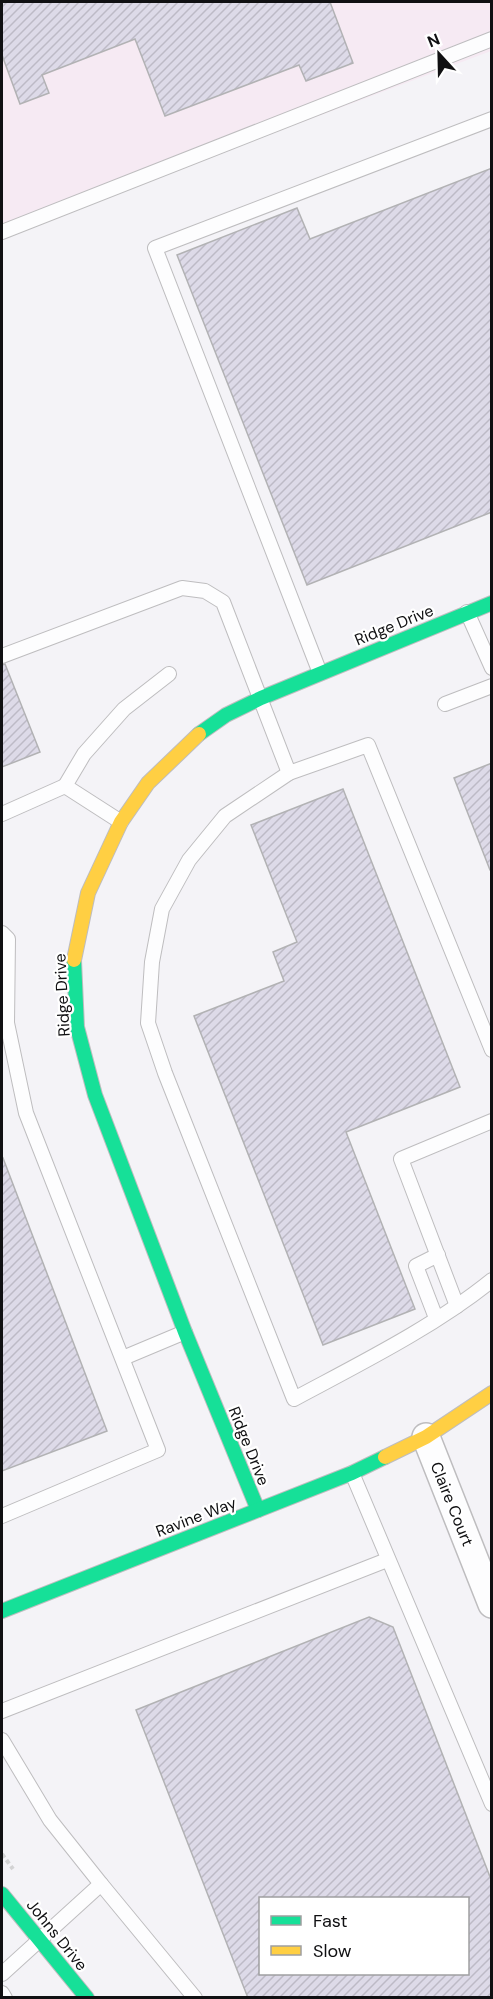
<svg xmlns="http://www.w3.org/2000/svg" width="493" height="1999" viewBox="0 0 493 1999" font-family="'DM Sans',sans-serif">
	<style>
		.commercial { fill: #f6eaf3 }
		.building { fill: url(#building-hatch); stroke: #b2b2b4; stroke-width: 1.5; fill-rule: evenodd }
		.lines { fill: none; stroke-linecap: round; stroke-linejoin: round }
		.lane-casing { stroke: #bebdbf; stroke-width: 16 }
		.street-casing { stroke: #bebdbf; stroke-width: 30 }
		.fast-casing { stroke: #bebdbf; stroke-width: 16 }
		.slow-casing { stroke: #bebdbf; stroke-width: 16 }
		.path { stroke: #d3d3d4; stroke-width: 4; stroke-dasharray: 4.5 3; stroke-linecap: butt }
		.lane { stroke: #fdfdfe; stroke-width: 14 }
		.street { stroke: #fdfdfe; stroke-width: 27 }
		.fast { stroke: #16e098; stroke-width: 14 }
		.slow { stroke: #ffcf43; stroke-width: 14 }
		.labels { text-anchor: middle; dominant-baseline: central; stroke-width: 4.5; stroke-linejoin: round; paint-order: stroke }
		.street-label { font-size: 16px; fill: #101012; stroke: #fff }
	</style>
	<defs>
		<pattern id="building-hatch" width="6" height="6" patternUnits="userSpaceOnUse" patternTransform="scale(1.5)"><rect width="6" height="6" fill="#dddae8"/><path d="M-1 1l2-2M0 6l6-6M5 7l2-2" fill="none" stroke="#bdbac6"/></pattern>
	</defs>
	<rect width="100%" height="100%" fill="#f4f3f7"/>
	<path class="commercial" d="M2 2H491V51L2 235Z"/>
	<g class="building">
		<path d="M2 2H330L353 63 306 81 299 65 165 116 135 39 42 75 49 93 20 104 2 55Z"/>
		<path d="M492 168V512L307 585 177 255 297 208 310 239Z"/>
		<path d="M5 664 40 752 2 767V665Z"/>
		<path d="M492 763V870H490L454 778Z"/>
		<path d="M343 789 460 1087 346 1132 415 1309 323 1345 194 1016 284 981 273 952 297 942 251 825Z"/>
		<path d="M3 1158 107 1431 2 1471V1159Z"/>
		<path d="M369 1617 393 1627 492 1882V1998H248L136 1710ZM261 1899H468V1974H261Z"/>
	</g>
	<g class="lines">
		<defs>
			<g id="lane">
				<path d="M2 232 492 39"/>
				<path d="M467 612 492 668"/>
				<path d="M2 656 182 588 205 591 223 602 289 773 368 745 492 1050"/>
				<path d="M320 673 155 248 492 119"/>
				<path d="M445 704 492 686"/>
				<path d="M289 773 225 816 189 860 162 909 152 962 148 1023 165 1073 294 1399C359 1364 434 1327 492 1280"/>
				<path d="M65 786 84 754 124 709 169 674"/>
				<path d="M2 814 65 786 121 822"/>
				<path d="M2 933 8 939 7 1023 26 1113 158 1450 2 1516"/>
				<path d="M457 1306 401 1159 492 1121"/>
				<path d="M436 1318 416 1266 438 1255"/>
				<path d="M123 1358 185 1332"/>
				<path d="M352 1473 492 1804"/>
				<path d="M2 1711 387 1560"/>
				<path d="M2 1740 50 1820 101 1884"/>
				<path d="M2 1974 101 1884 195 1998"/>
				<path d="M2 1993 5 1998"/>
			</g>
			<path id="street" d="M426 1437 492 1604"/>
			<g id="fast">
				<path d="M199 734 226 715 261 698 492 603"/>
				<path d="M74 960 77 1027 95 1095 185 1332 258 1510"/>
				<path d="M2 1611 352 1473 385 1457"/>
				<path d="M2 1894 87 1998"/>
			</g>
			<g id="slow">
				<path d="M74 960 88 893 121 822 148 783 199 734"/>
				<path d="M385 1457 426 1437 492 1393"/>
			</g>
		</defs>
		<use href="#lane" class="lane-casing"/>
		<use href="#street" class="street-casing"/>
		<use href="#fast" class="fast-casing"/>
		<use href="#slow" class="slow-casing"/>
		<path class="path" d="M2 1854 13 1869"/>
		<use href="#lane" class="lane"/>
		<use href="#street" class="street"/>
		<use href="#fast" class="fast"/>
		<use href="#slow" class="slow"/>
	</g>
	<g class="labels">
		<g class="street-label">
			<text transform="translate(394 625) rotate(-22)">Ridge Drive</text>
			<text transform="translate(62 995) rotate(-93)">Ridge Drive</text>
			<text transform="translate(249 1446) rotate(68)">Ridge Drive</text>
			<text transform="translate(452 1504) rotate(68)">Claire Court</text>
			<text transform="translate(196 1517) rotate(-21)">Ravine Way</text>
			<text transform="translate(57 1935) rotate(51)">Johns Drive</text>
		</g>
	</g>
	<rect width="493" height="1999" fill="none" stroke="#101012" stroke-width="6"/>
	<rect x="259" y="1897" width="210" height="78" fill="#ffffff" stroke="#9f9fa0" stroke-width="1.5"/>
	<rect x="271" y="1916" width="30" height="9" fill="#16e098" stroke="#9f9fa0" stroke-width="1.5"/>
	<text x="313" y="1927" font-size="18" fill="#101012">Fast</text>
	<rect x="271" y="1946" width="30" height="9" fill="#ffcf43" stroke="#9f9fa0" stroke-width="1.5"/>
	<text x="313" y="1957" font-size="18" fill="#101012">Slow</text>
	<g transform="translate(439 54) rotate(338)" stroke="#ffffff" stroke-width="4.5" paint-order="stroke">
	<path d="M0-4.5L10 22L0 15L-10 22Z" fill="#101012"/>
	<text y="-9" font-size="16" font-weight="bold" text-anchor="middle" fill="#101012">N</text>
	</g>
</svg>
